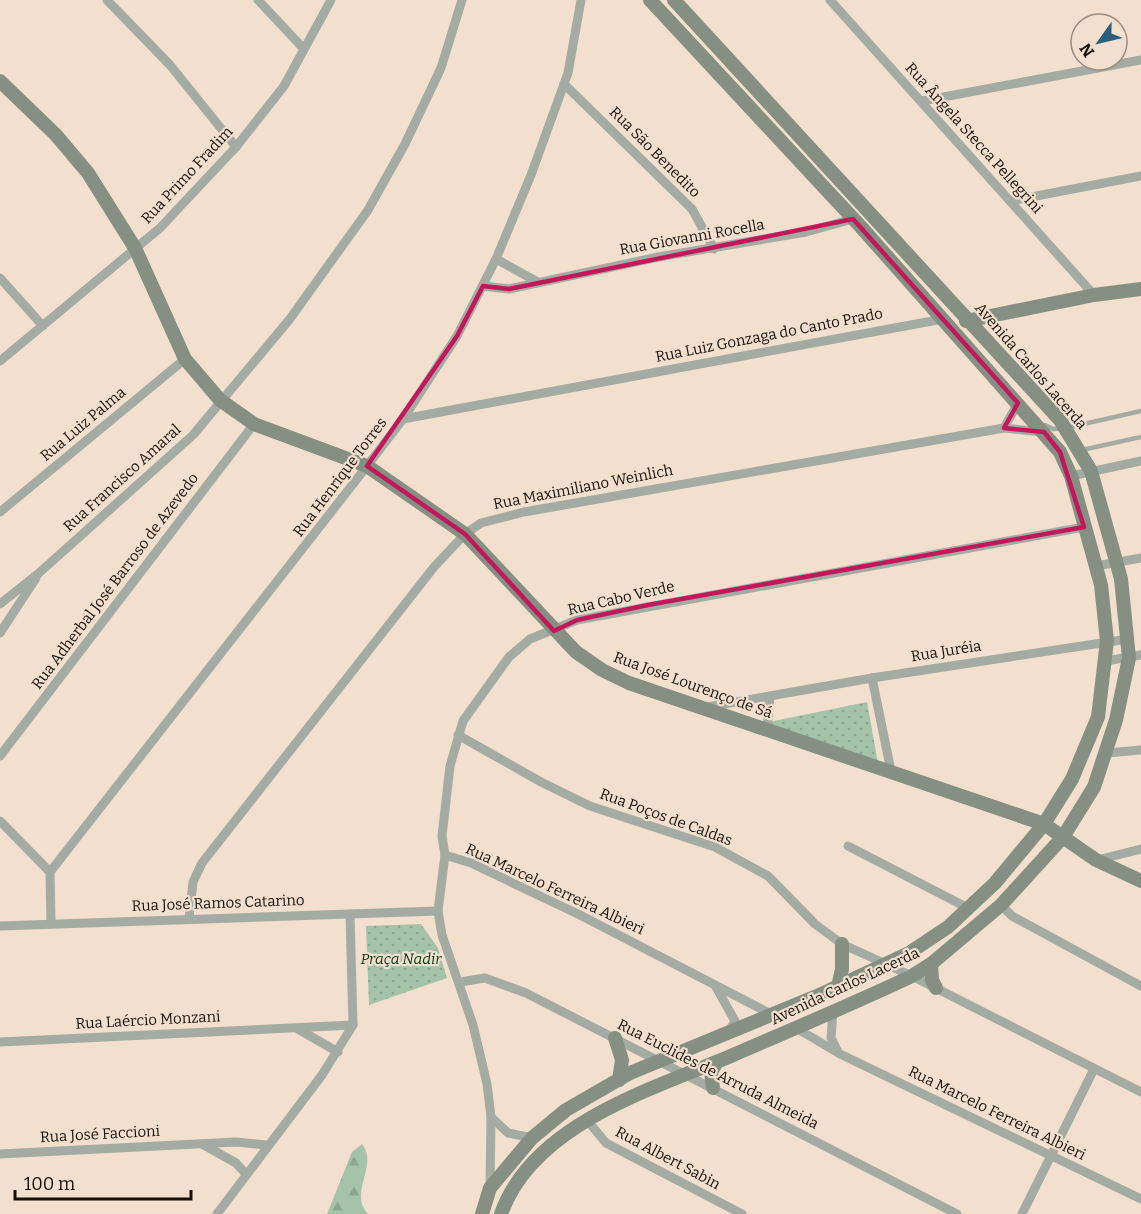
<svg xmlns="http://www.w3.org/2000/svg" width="1141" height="1214" viewBox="0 0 1141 1214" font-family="Bitter,serif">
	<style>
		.green { fill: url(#green-dots) }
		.forest { fill: url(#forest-firs) }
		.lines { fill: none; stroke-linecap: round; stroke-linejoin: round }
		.lane { stroke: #a4aba3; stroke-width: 4.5 }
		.street { stroke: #a4aba3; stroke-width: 9 }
		.secondary { stroke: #859083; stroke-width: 14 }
		.marked { fill: none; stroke: #c2185b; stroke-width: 4.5; stroke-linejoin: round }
		.labels { text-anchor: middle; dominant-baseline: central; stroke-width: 4.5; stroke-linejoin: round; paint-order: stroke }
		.street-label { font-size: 15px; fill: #17110b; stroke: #f2dfcd }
		.park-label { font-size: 15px; font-style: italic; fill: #033d17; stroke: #f2dfcd }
	</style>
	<defs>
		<pattern id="green-dots" width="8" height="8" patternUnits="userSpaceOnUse" patternTransform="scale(1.5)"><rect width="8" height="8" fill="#a4c3a8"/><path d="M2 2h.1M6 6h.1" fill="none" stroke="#8ca68f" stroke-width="1.8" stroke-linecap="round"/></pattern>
		<pattern id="forest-firs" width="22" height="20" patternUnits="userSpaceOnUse" patternTransform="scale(1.5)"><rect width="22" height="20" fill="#a4c3a8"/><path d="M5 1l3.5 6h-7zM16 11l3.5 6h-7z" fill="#8ca68f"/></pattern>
	</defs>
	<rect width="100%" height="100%" fill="#f2dfcd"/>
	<g class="green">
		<path d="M867 702 878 763 764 723Z"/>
		<path d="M421 924 438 948 447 978 369 1005 366 926Z"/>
	</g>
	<path class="forest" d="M362 1144C379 1165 348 1193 368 1214H327L352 1152Z"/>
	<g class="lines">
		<g class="lane">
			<path d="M1045 425 1053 429 1066 428 1141 411"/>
			<path d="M1082 450 1141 437"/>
		</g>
		<g class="street">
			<path d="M107 0 170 65 236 147"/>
			<path d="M258 0 303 48"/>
			<path d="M830 0 1094 295"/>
			<path d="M564 84 692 209 714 249"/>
			<path d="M922 101 1141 60"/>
			<path d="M1010 201 1141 176"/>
			<path d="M496 259 536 281"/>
			<path d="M0 278 43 326"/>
			<path d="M483 286 509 289 658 257 806 232 853 219"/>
			<path d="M0 361 160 228 236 147 284 86 331 0"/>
			<path d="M403 419 943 319"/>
			<path d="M1004 428 1018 403"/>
			<path d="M1071 476 1141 461"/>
			<path d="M0 512 185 359"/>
			<path d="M1096 566 1141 558"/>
			<path d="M0 604 39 573 193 435 289 320 368 210 405 144 441 68 462 0"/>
			<path d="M0 633 36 578"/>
			<path d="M1106 661 1141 655"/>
			<path d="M872 678 891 771"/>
			<path d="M707 707 872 678 1128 639"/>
			<path d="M767 729 770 696"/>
			<path d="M458 735 541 782 590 806 715 847 768 876 815 924 842 944 912 976 1141 1092"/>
			<path d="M1107 753 1141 750"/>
			<path d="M0 756 254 424"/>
			<path d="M0 821 50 872"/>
			<path d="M848 846 968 908"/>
			<path d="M445 855 471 863 580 915 771 1014"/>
			<path d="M1097 860 1141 849"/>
			<path d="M1001 905 1012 916 1141 986"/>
			<path d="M189 918 193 882 202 863 434 567 465 534 481 523 524 512 1004 428 1043 432"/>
			<path d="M51 924 50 872 367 466 403 419 457 336 496 259 531 175 568 73 581 0"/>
			<path d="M0 926 438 911"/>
			<path d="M460 982 485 978 526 993 957 1214"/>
			<path d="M716 987 735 1021 729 1032"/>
			<path d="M833 1012 831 1038 838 1052"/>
			<path d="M796 1028 840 1054 1141 1199"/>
			<path d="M298 1029 338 1052"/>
			<path d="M0 1042 353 1025"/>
			<path d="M491 1117 508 1133 532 1138"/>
			<path d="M587 1120 606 1143 742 1214"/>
			<path d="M202 1144 236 1163 246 1174"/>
			<path d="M0 1154 236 1142 266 1145"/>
			<path d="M490 1188 491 1117 487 1084 473 1025 442 935 438 911 445 855 442 836 450 766 463 721 509 657 530 639 577 620 1084 527"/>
			<path d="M217 1214 322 1075 353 1025 350 914"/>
			<path d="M1022 1214 1094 1069"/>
		</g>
		<g class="secondary">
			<path d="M0 81 56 135 88 173 135 248 185 359 220 400 254 424 367 466 465 534 576 652 602 670 629 683 1044 824 1096 860 1141 881"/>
			<path d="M966 321 1094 295 1141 289"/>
			<path d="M931 964 932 980 936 988"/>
			<path d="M838 987 842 969V944"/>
			<path d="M615 1038 622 1060 619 1080"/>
			<path d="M713 1088 711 1072 717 1062"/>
			<path d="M482 1214 490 1188 532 1138 566 1110 630 1073 817 996 909 953 948 927 995 883 1044 824 1072 779 1098 717 1107 641 1101 585 1071 476 1060 452 861 227 650 0"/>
			<path d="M501 1214C533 1123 654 1089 733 1055 793 1029 853 1004 912 976L931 964 1001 905 1063 837 1094 787 1116 720 1129 658 1121 579 1091 471 1060 420 674 0"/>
		</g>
	</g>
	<path class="marked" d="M853 219 1018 403 1004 428 1044 432 1060 452 1084 527 648 605 577 620 554 631 465 534 367 466 457 336 483 286 509 289Z"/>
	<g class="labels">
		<g class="street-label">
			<text transform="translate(974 138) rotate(48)">Rua Ângela Stecca Pellegrini</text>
			<text transform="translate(655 152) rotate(45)">Rua São Benedito</text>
			<text transform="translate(187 175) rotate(-47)">Rua Primo Fradim</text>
			<text transform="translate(692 237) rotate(-10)">Rua Giovanni Rocella</text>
			<text transform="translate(769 335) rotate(-11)">Rua Luiz Gonzaga do Canto Prado</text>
			<text transform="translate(1031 366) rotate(49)">Avenida Carlos Lacerda</text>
			<text transform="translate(83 424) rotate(-40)">Rua Luiz Palma</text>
			<text transform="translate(340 477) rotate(-53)">Rua Henrique Torres</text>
			<text transform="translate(122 478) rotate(-42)">Rua Francisco Amaral</text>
			<text transform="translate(583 487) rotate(-11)">Rua Maximiliano Weinlich</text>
			<text transform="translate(115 581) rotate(-53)">Rua Adherbal José Barroso de Azevedo</text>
			<text transform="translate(621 598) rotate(-13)">Rua Cabo Verde</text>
			<text transform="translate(946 651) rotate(-9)">Rua Juréia</text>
			<text transform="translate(693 685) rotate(20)">Rua José Lourenço de Sá</text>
			<text transform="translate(666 817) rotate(20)">Rua Poços de Caldas</text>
			<text transform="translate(555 889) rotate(25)">Rua Marcelo Ferreira Albieri</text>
			<text transform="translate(218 903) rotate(-2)">Rua José Ramos Catarino</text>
			<text transform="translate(845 986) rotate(-25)">Avenida Carlos Lacerda</text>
			<text transform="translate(148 1020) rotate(-3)">Rua Laércio Monzani</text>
			<text transform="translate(718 1074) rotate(27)">Rua Euclides de Arruda Almeida</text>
			<text transform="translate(997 1113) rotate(26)">Rua Marcelo Ferreira Albieri</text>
			<text transform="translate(100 1134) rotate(-3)">Rua José Faccioni</text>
			<text transform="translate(668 1158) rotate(28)">Rua Albert Sabin</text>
		</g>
		<g class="park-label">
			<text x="401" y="959">Praça Nadir</text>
		</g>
	</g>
	<g transform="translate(1099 42) rotate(236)"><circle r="28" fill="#f2dfcd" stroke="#9a8d7f" stroke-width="1.5"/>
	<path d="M0-4.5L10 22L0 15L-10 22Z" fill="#2a607b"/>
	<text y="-9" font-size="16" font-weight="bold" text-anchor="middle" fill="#17110b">N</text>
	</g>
	<path d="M15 1190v9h176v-9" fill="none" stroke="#17110b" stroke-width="3"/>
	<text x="24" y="1190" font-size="18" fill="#17110b" stroke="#f2dfcd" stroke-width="4.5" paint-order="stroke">100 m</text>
</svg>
